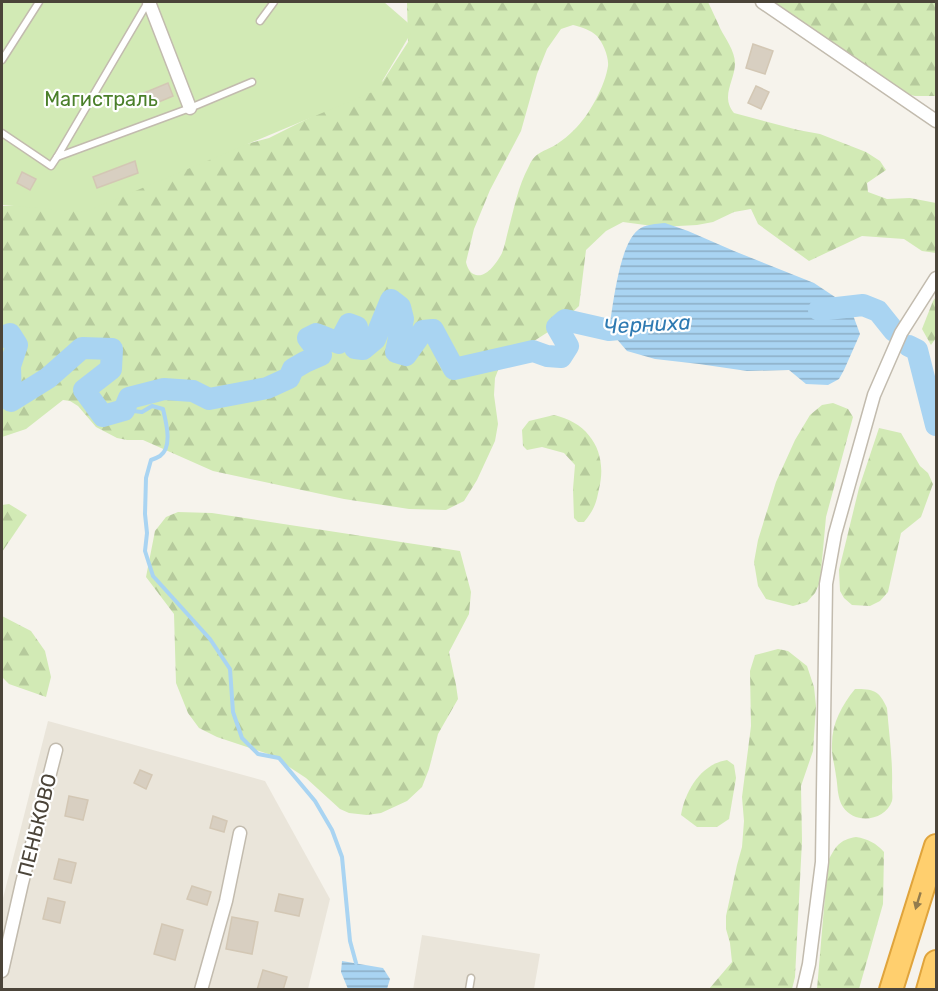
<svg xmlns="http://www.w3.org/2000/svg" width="938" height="991" viewBox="0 0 938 991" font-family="Rubik,sans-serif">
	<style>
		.residential { fill: #eae5da }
		.forest { fill: url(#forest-firs); fill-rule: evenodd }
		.garden { fill: #d2eab5 }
		.water { fill: url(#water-rules) }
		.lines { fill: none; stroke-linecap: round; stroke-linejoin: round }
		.stream { stroke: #a9d4f2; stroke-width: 4 }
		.river { stroke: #a9d4f2; stroke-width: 22 }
		.building { fill: #d8cfc1; stroke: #d3c7b4; stroke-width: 1.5 }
		.lane-casing { stroke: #c2bbae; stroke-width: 9 }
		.street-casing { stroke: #c2bbae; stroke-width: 15 }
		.highway-casing { stroke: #e0a43c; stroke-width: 26 }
		.lane { stroke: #fff; stroke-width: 6 }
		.street { stroke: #fff; stroke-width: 12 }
		.highway { stroke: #ffcf6e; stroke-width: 22 }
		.oneway { fill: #937c4e }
		.labels { text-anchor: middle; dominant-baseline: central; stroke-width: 4.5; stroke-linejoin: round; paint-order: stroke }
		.park-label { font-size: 20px; fill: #4a7f2a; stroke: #fff }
		.street-label { font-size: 20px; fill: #4b4439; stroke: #fff }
		.water-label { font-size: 21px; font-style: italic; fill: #2e7ab2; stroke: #fff }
	</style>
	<defs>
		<pattern id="forest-firs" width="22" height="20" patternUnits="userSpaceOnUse" patternTransform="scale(1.5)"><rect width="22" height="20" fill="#d2eab5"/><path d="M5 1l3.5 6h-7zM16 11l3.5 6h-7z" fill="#b6ca9c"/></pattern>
		<pattern id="water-rules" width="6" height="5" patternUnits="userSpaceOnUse" patternTransform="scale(1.5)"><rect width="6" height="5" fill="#a9d4f2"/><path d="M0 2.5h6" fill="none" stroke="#8caec5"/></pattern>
	</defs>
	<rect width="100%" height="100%" fill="#f6f3ec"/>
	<g class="residential">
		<path d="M48 721 265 781 330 899 308 989 2 990V902Z"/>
		<path d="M422 935 540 954 534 989 413 990Z"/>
	</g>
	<g class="forest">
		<path d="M405 2H708C712 10 716 19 720 28 725 38 735 51 735 63 735 81 720 96 734 113L798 130 820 134 866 152 880 161 886 170 867 183 868 192 887 199 910 198 936 203V253L922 251 904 239 862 236 809 261 758 224 751 209 734 212 713 222 697 225 660 227 623 222 606 231 586 250 579 306 559 325 534 341 511 350 502 360 495 378 494 395 498 424 495 441 477 480 464 501 446 510 409 509 344 499 213 471 143 440H127L117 438 96 427 78 406 70 401 63 400 26 429 2 437V206H53L178 162 269 138 383 81 408 42 407 3ZM573 25C581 27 591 30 597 36 603 43 609 57 608 66 605 86 589 116 574 130 569 135 563 140 557 144 544 152 536 151 529 166 518 186 514 209 508 231 506 238 505 246 502 253 498 261 487 278 476 275 470 274 467 267 466 262L474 229 490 190 521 131 537 74 547 49 561 29Z"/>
		<path d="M769 2H936V96H915L889 90Z"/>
		<path d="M936 297V338L931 345 922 329 933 301Z"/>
		<path d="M833 403 848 409 853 417 826 517 820 582 815 593 807 602 793 606 766 599 758 586 754 562 758 540 776 482 795 440 810 415 822 405Z"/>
		<path d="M554 415C590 423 608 453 599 489 596 504 594 510 584 522H578L574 518 573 489 575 465 564 453 542 447 527 450 523 446 522 430 529 421Z"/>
		<path d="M879 428 901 433 920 466 928 473 933 484 921 517 901 533 888 592 880 601 870 606 852 605 844 598 840 591 839 570 859 488Z"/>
		<path d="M9 504 27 515 2 552V505Z"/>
		<path d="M178 512 212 513 460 551 471 592 469 614 449 652 456 685 458 699 438 734 429 769 422 787 407 801 381 813 367 815 349 813 340 809 306 778 271 755 217 737 199 728 188 713 176 683 174 614 146 577 155 531 166 517Z"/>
		<path d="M2 616 31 631 45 651 51 677 46 697 9 684 2 677Z"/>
		<path d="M778 649 788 651 807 666 814 687 816 706 813 751 801 786 802 841 795 977 792 989H709L732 962 730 943 726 929V916L737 865 742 847 744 821 742 797 751 726 750 671 755 655Z"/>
		<path d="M855 689C873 689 879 690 887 708 889 734 893 761 892 787 892 791 893 797 892 801 885 821 855 825 843 807 837 798 838 786 836 776 835 766 831 754 832 744 832 723 842 705 855 689Z"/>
		<path d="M727 760 734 765 736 778 729 819 717 827H697L681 815C685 791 701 764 727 760Z"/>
		<path d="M856 837C868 839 876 843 884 852L883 904 859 989H817L828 861C836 846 839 840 856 837Z"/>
	</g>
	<path class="garden" d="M2 2H384L414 28 377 90 85 212 2 205Z"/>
	<g class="water">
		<path d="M665 223 688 231 734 251 814 283 850 307 860 334 844 370 839 379 828 385 806 384 789 370 747 371 699 364 655 359 627 351 609 330C613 306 619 245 638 230 645 224 656 224 665 223Z"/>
		<path d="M342 961 383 968 390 979 387 989H348L341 972Z"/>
	</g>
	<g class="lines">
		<path class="stream" d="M124 410 142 412 152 406 163 409C166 422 173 447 160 456 157 458 154 459 151 460L146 478 145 514 147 533 145 551 153 576 210 639 230 669 233 712 242 738 258 754 279 758 315 801 332 830 342 857 350 941 356 963"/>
		<g class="river">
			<path d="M819 310 863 305 878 311 894 331"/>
			<path d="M2 337 10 334 17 345 10 366 11 401 48 378 82 348 112 349 111 369 84 390 103 416 124 410 129 398 164 389 193 391 209 399 267 388 289 378 293 369 305 362 321 355 308 338 316 334 339 343 349 324 357 327 355 348 363 349 375 339 391 300 400 307 403 319 396 352 406 355 423 331 433 330 454 369 533 351 547 356 561 357 568 346 557 327 565 320 609 330 640 327"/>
			<path d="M909 346 917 350 936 425"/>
		</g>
	</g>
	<g class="building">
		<path d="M753 44 773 51 765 74 746 68Z"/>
		<path d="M168 83 173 96 149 106 144 93Z"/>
		<path d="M756 86 769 92 761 109 748 103Z"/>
		<path d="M135 161 138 173 97 188 93 177Z"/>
		<path d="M22 172 36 179 30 190 17 183Z"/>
		<path d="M140 770 152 775 146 789 134 783Z"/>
		<path d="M69 796 88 800 83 820 65 816Z"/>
		<path d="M213 816 227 821 224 832 210 828Z"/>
		<path d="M59 859 76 863 71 883 54 879Z"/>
		<path d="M192 886 211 892 207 905 187 899Z"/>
		<path d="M279 894 303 899 299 916 275 911Z"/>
		<path d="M48 898 65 902 60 923 43 919Z"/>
		<path d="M232 917 258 922 252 954 226 949Z"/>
		<path d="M162 924 183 930 175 960 154 954Z"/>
		<path d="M263 970 287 977 283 990H257Z"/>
	</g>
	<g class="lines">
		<defs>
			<g id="lane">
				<path d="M148 2 57 157 190 108 252 82"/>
				<path d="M260 21 274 2"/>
				<path d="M2 60 39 2"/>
				<path d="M2 133 51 166 57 157"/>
				<path d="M469 990 471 978"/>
			</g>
			<g id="street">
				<path d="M149 2 190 108"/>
				<path d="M762 2 936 121"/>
				<path d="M2 971 22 883 56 750"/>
				<path d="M201 990 226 901 240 833"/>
				<path d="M803 990 809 964 822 862 826 584 835 534 874 395 901 333 936 278"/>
			</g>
			<g id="highway">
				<path d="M891 990 936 846"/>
				<path d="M928 990 936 962"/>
			</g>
		</defs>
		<use href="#lane" class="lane-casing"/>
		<use href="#street" class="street-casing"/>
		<use href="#highway" class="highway-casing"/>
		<use href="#lane" class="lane"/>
		<use href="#street" class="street"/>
		<use href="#highway" class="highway"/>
	</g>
	<defs><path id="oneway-solid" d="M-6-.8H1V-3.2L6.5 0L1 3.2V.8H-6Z" transform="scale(1.5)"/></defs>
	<use class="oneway" href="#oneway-solid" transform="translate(918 901) rotate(107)"/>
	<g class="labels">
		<g class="park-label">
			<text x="101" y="99">Магистраль</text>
		</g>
		<g class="street-label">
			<text transform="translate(37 825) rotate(-76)">ПЕНЬКОВО</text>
		</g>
		<g class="water-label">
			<text transform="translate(647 324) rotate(-3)">Черниха</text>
		</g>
	</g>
	<rect width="938" height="991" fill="none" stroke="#4b4439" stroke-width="6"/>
</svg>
